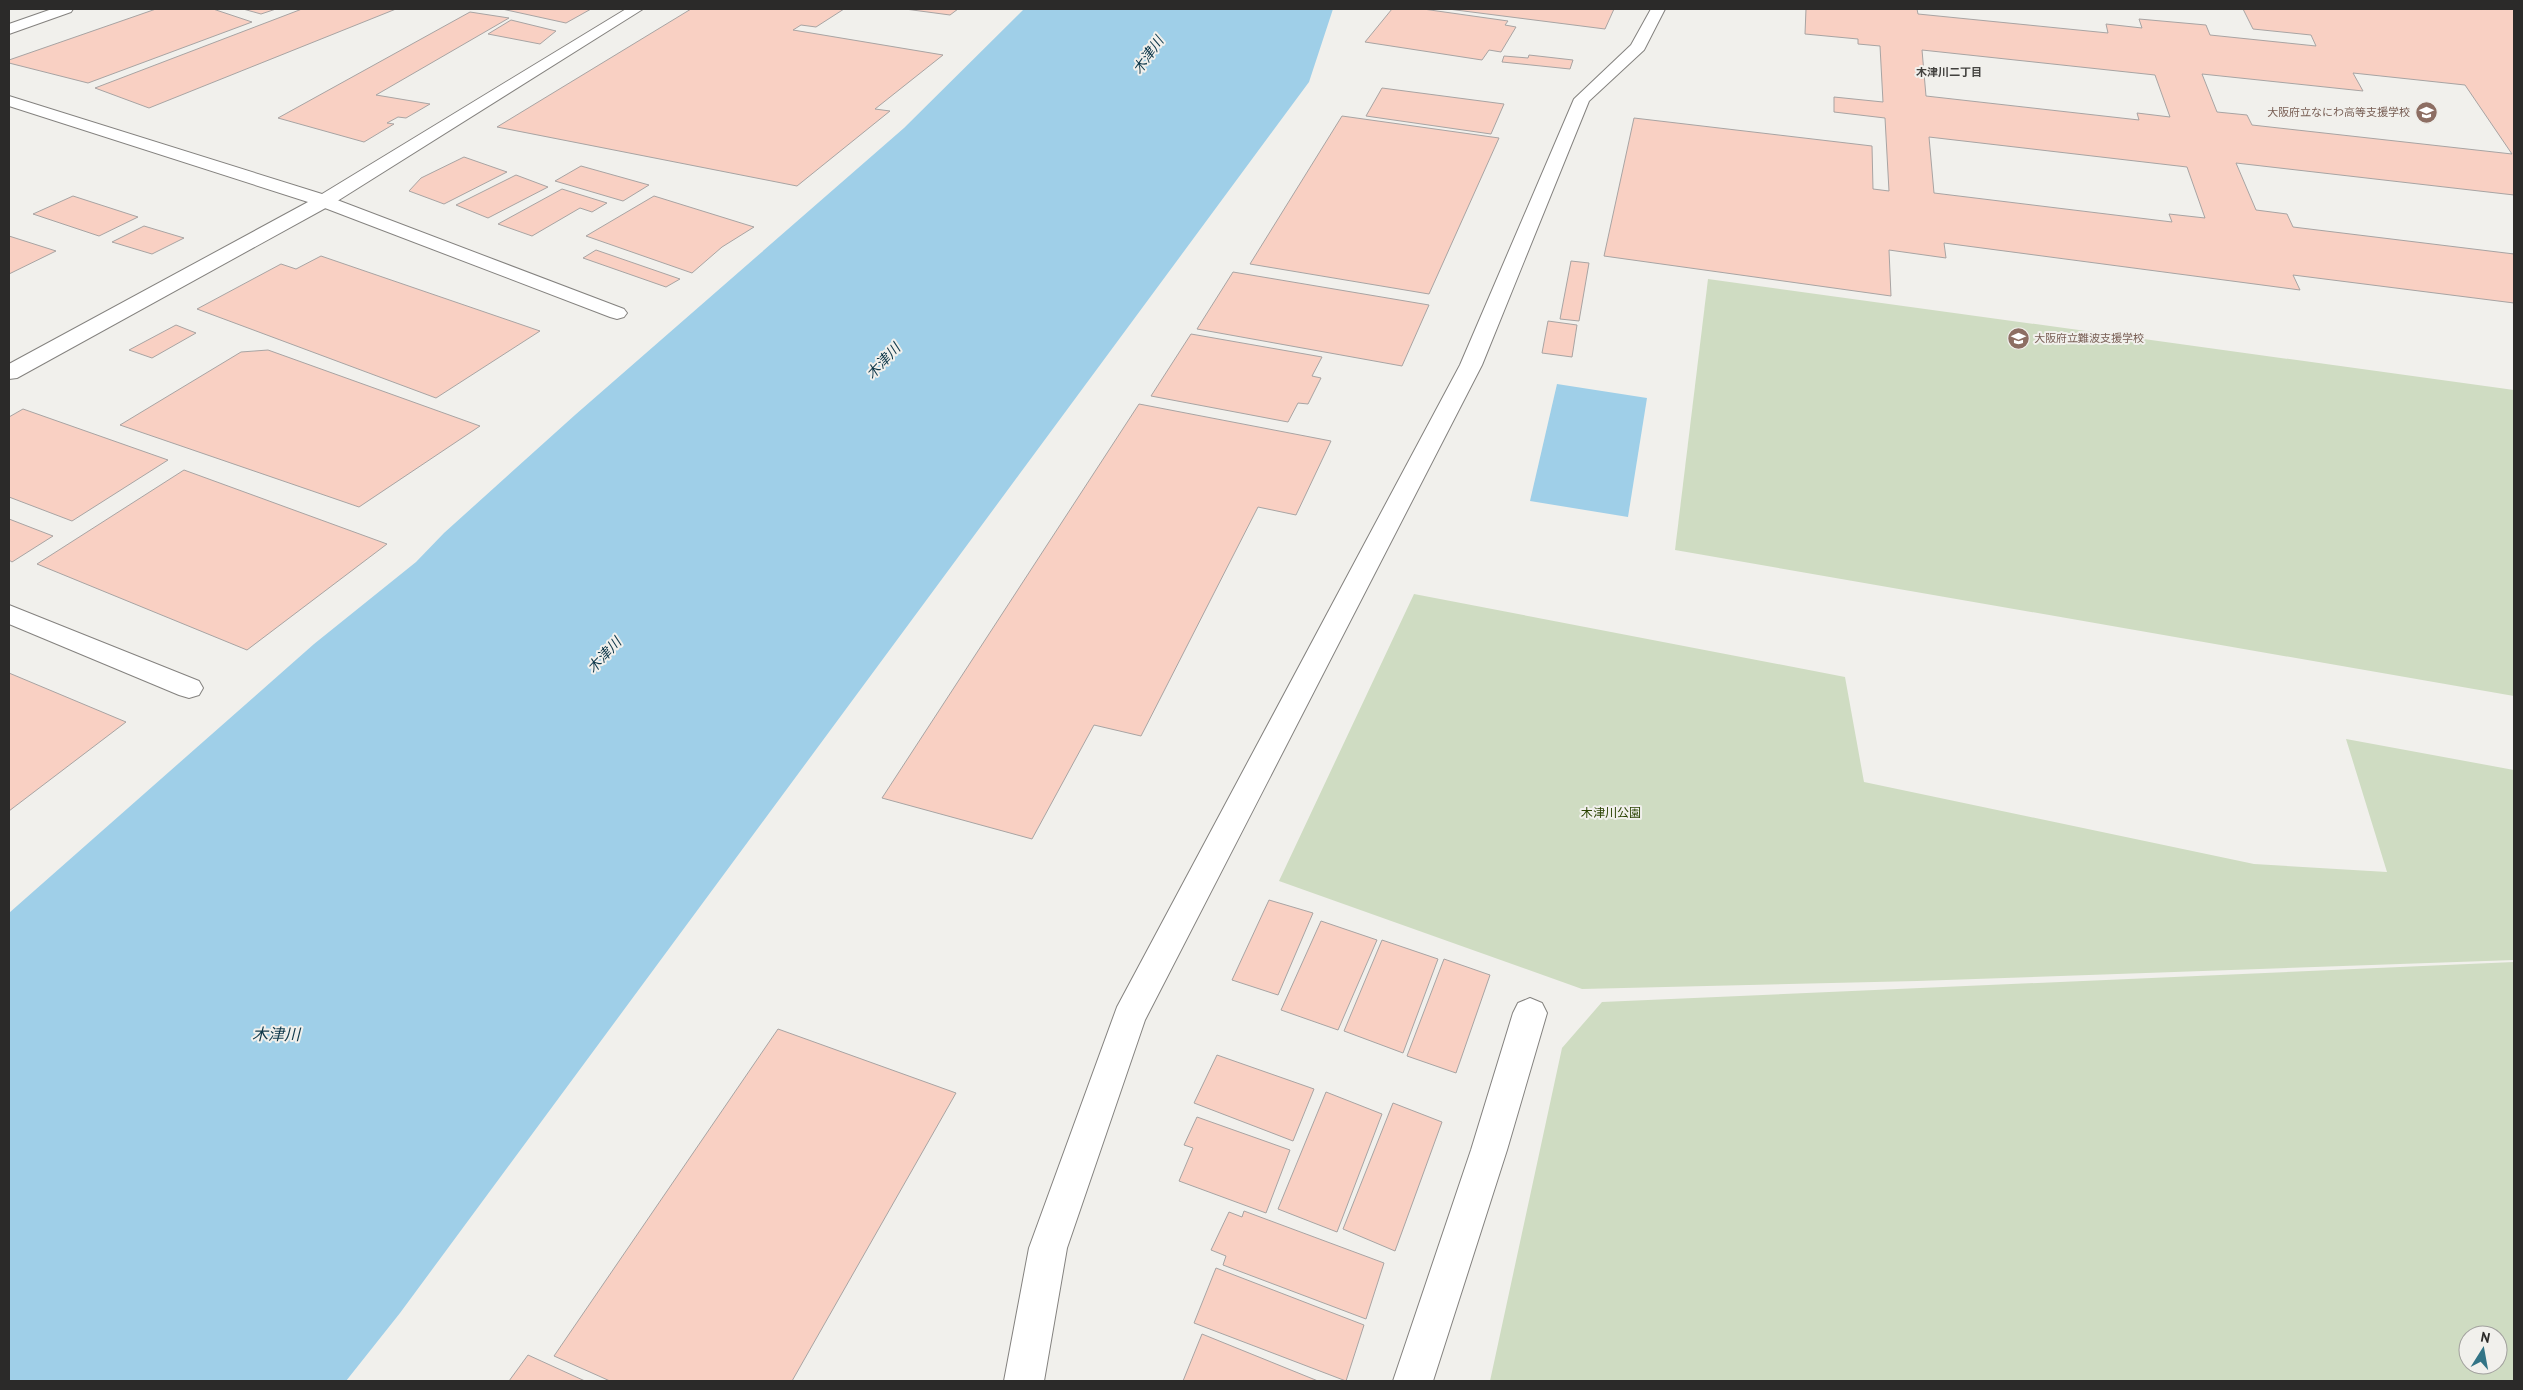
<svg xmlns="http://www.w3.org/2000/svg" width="2523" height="1390" viewBox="0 0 2523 1390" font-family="'PT Sans','Noto Sans JP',sans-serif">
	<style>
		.green { fill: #cfdcc2; fill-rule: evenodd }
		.water { fill: #9fcfe8 }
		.building { fill: #f9d0c3; stroke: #a8a4a3; fill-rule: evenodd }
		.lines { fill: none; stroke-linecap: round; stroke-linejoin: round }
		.lane-casing { stroke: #84827f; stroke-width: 2 }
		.street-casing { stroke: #84827f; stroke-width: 2 }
		.secondary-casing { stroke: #84827f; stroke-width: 2 }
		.lane { fill: #fff; fill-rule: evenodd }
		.street { fill: #fff; fill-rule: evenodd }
		.secondary { fill: #fff; fill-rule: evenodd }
		.labels { text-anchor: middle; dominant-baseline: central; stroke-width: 4; stroke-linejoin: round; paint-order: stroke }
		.far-neighbourhood-label { font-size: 11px; font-weight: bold; fill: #42413e; stroke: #f1f0ec }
		.far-education-label { font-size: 11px; fill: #785e54; stroke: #f1f0ec; text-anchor: end }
		.park-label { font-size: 12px; fill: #2b4303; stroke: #f1f0ec }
		.water-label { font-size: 14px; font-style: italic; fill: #0f384a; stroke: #f1f0ec }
		.near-water-label { font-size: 16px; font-style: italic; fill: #0f384a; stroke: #f1f0ec }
	</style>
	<rect width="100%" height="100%" fill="#f1f0ec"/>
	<g class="green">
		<path d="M1708 279 2514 390V696L1675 550Z"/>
		<path d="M1414 594 1845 677 1864 782 2254 864 2387 872 2346 739 2514 770V960L1917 981 1582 989 1279 881Z"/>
		<path d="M2514 962V1381H1490L1562 1048 1602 1002ZM2468 1335H2498V1365H2468Z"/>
	</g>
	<g class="water">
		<path d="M1024 9H1333L1309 82 400 1313 346 1381H9V913L314 644 416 562 444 533 575 415 904 128Z"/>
		<path d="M1557 384 1647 398 1628 517 1530 501Z"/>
	</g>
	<g class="building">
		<path d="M156 9H213L252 22 88 83 9 63V60Z"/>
		<path d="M243 9H276L261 14Z"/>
		<path d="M302 9H396L149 108 95 88Z"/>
		<path d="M502 9H591L566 23Z"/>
		<path d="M691 9H844L816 27 801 25 793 30 943 55 875 109 890 111 797 186 497 127Z"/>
		<path d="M905 9H958L950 15Z"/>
		<path d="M1392 9H1423L1508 21 1505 25 1516 27 1501 52 1489 50 1482 60 1365 42Z"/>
		<path d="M1448 9H1614L1605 29Z"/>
		<path d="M1806 9H1917L1918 14 2108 33 2106 24 2142 28 2139 19 2206 25 2210 35 2316 46 2311 35 2253 29 2243 9H2514V195L2236 163 2256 210 2287 214 2293 227 2514 254V303L2293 275 2300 290 1944 243 1946 258 1889 250 1891 296 1604 256 1634 118 1872 146 1873 189 1889 191 1885 118 1834 112V97L1883 102 1880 46 1858 44V39L1805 34ZM1922 50 2155 75 2170 117 2137 113 2139 120 1926 96ZM2353 73 2465 85 2512 154 2252 125 2247 115 2217 112 2202 74 2363 91ZM1929 137 2187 167 2205 218 2169 214 2172 222 1934 193Z"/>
		<path d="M470 12 509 18 376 95 430 104 406 118 398 117 387 123 394 124 364 142 278 118Z"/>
		<path d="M511 20 556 31 540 44 488 34Z"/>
		<path d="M1529 55 1573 60 1570 69 1502 62 1504 56 1528 58Z"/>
		<path d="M1382 88 1504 104 1491 134 1366 116Z"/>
		<path d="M1342 116 1499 138 1429 294 1250 264Z"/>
		<path d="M464 157 507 172 444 204 409 191 421 178Z"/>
		<path d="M581 166 649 185 623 201 555 181Z"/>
		<path d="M516 175 548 187 488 218 456 205Z"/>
		<path d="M562 189 607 203 592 212 580 208 532 236 498 224Z"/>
		<path d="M73 196 138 217 99 236 33 214Z"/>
		<path d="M654 196 754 227 722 247 692 273 586 236Z"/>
		<path d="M144 226 184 238 152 254 112 242Z"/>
		<path d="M9 236 56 251 9 274Z"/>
		<path d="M596 250 680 279 666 287 583 258Z"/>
		<path d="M321 256 540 331 436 398 197 309 281 264 296 269Z"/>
		<path d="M1571 261 1589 263 1579 321 1560 319Z"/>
		<path d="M1233 272 1429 305 1402 366 1197 329Z"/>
		<path d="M1548 321 1577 325 1572 357 1542 353Z"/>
		<path d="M176 325 196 333 152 358 129 350Z"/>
		<path d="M1191 334 1322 357 1312 376 1321 378 1308 404 1298 403 1288 422 1151 396Z"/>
		<path d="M268 350 480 426 359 507 120 425 241 352Z"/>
		<path d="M1139 404 1331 441 1296 515 1258 507 1141 736 1094 725 1032 839 882 798Z"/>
		<path d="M23 409 168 460 72 521 9 497V417Z"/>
		<path d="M184 470 387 544 247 650 37 564Z"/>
		<path d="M9 519 53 536 12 562 9 560Z"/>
		<path d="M9 673 126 722 9 811Z"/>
		<path d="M1269 900 1313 913 1278 995 1232 980Z"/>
		<path d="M1321 921 1377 940 1338 1030 1281 1010Z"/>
		<path d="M1382 940 1438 959 1403 1053 1344 1031Z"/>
		<path d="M1444 959 1490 975 1456 1073 1407 1056Z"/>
		<path d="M778 1029 956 1093 792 1381H610L554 1356Z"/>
		<path d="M1217 1055 1314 1089 1293 1141 1194 1103Z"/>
		<path d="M1326 1092 1382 1114 1337 1232 1278 1209Z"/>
		<path d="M1393 1103 1442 1122 1395 1251 1343 1229Z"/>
		<path d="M1197 1117 1290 1150 1266 1213 1179 1181 1193 1148 1184 1145Z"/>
		<path d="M1244 1211 1384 1263 1366 1319 1223 1265 1226 1256 1211 1250 1229 1212 1242 1217Z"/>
		<path d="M1216 1268 1364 1325 1346 1381 1194 1323Z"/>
		<path d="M1202 1334 1318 1381H1183Z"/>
		<path d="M528 1355 585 1381H509Z"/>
	</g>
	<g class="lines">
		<defs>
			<path id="lane" d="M1530 998 1542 1003 1547 1013 1507 1150 1433 1381H1393L1471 1150 1513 1013 1518 1003Z"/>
			<g id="street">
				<path d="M1651 9H1665L1644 50 1589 101 1482 365 1145 1020 1067 1248 1044 1381H1004L1029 1248 1117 1007 1460 365 1574 99 1631 45Z"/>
				<path d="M324 195 624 309 627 313 624 317 617 319 610 317 317 205 315 201 317 197Z"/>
				<path d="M9 605 199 681 203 688 199 695 189 698 179 695 9 624Z"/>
			</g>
			<g id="secondary">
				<path d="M52 9H73L71 12 9 34V24Z"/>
				<path d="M626 9H643L331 205 17 378 9 379V364L308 202 9 106V96L322 194Z"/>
			</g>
		</defs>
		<use href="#lane" class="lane-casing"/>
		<use href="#street" class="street-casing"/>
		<use href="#secondary" class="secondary-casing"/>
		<use href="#lane" class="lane"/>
		<use href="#street" class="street"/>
		<use href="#secondary" class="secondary"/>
	</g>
	<defs>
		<symbol id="school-disc" viewBox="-11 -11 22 22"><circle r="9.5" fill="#8d6e63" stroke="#f1f0ec"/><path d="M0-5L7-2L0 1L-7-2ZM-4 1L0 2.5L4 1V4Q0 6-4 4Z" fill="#fff"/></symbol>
	</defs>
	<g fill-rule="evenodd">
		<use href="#school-disc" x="2414" y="100" width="25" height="25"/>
		<use href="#school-disc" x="2006" y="326" width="25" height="25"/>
	</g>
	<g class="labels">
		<g class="far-neighbourhood-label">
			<text x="1949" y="72">木津川二丁目</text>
		</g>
		<g class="far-education-label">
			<text x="2410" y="112">大阪府立なにわ高等支援学校</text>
			<text x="2034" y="338" text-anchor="start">大阪府立難波支援学校</text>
		</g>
		<g class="park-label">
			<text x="1611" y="812">木津川公園</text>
		</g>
		<g class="water-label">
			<text transform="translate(1148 55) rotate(-55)">木津川</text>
			<text transform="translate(883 361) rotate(-47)">木津川</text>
			<text transform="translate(604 655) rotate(-47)">木津川</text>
		</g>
		<g class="near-water-label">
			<text x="276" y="1034">木津川</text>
		</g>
	</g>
	<rect width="2523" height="1390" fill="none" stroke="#2b2a29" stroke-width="20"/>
	<g transform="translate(2483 1350) rotate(11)"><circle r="24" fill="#f1f0ec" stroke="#a2a19e"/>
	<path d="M0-4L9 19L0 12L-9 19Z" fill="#327486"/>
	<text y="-8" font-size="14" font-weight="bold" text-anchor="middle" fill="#2b2a29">N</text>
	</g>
</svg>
